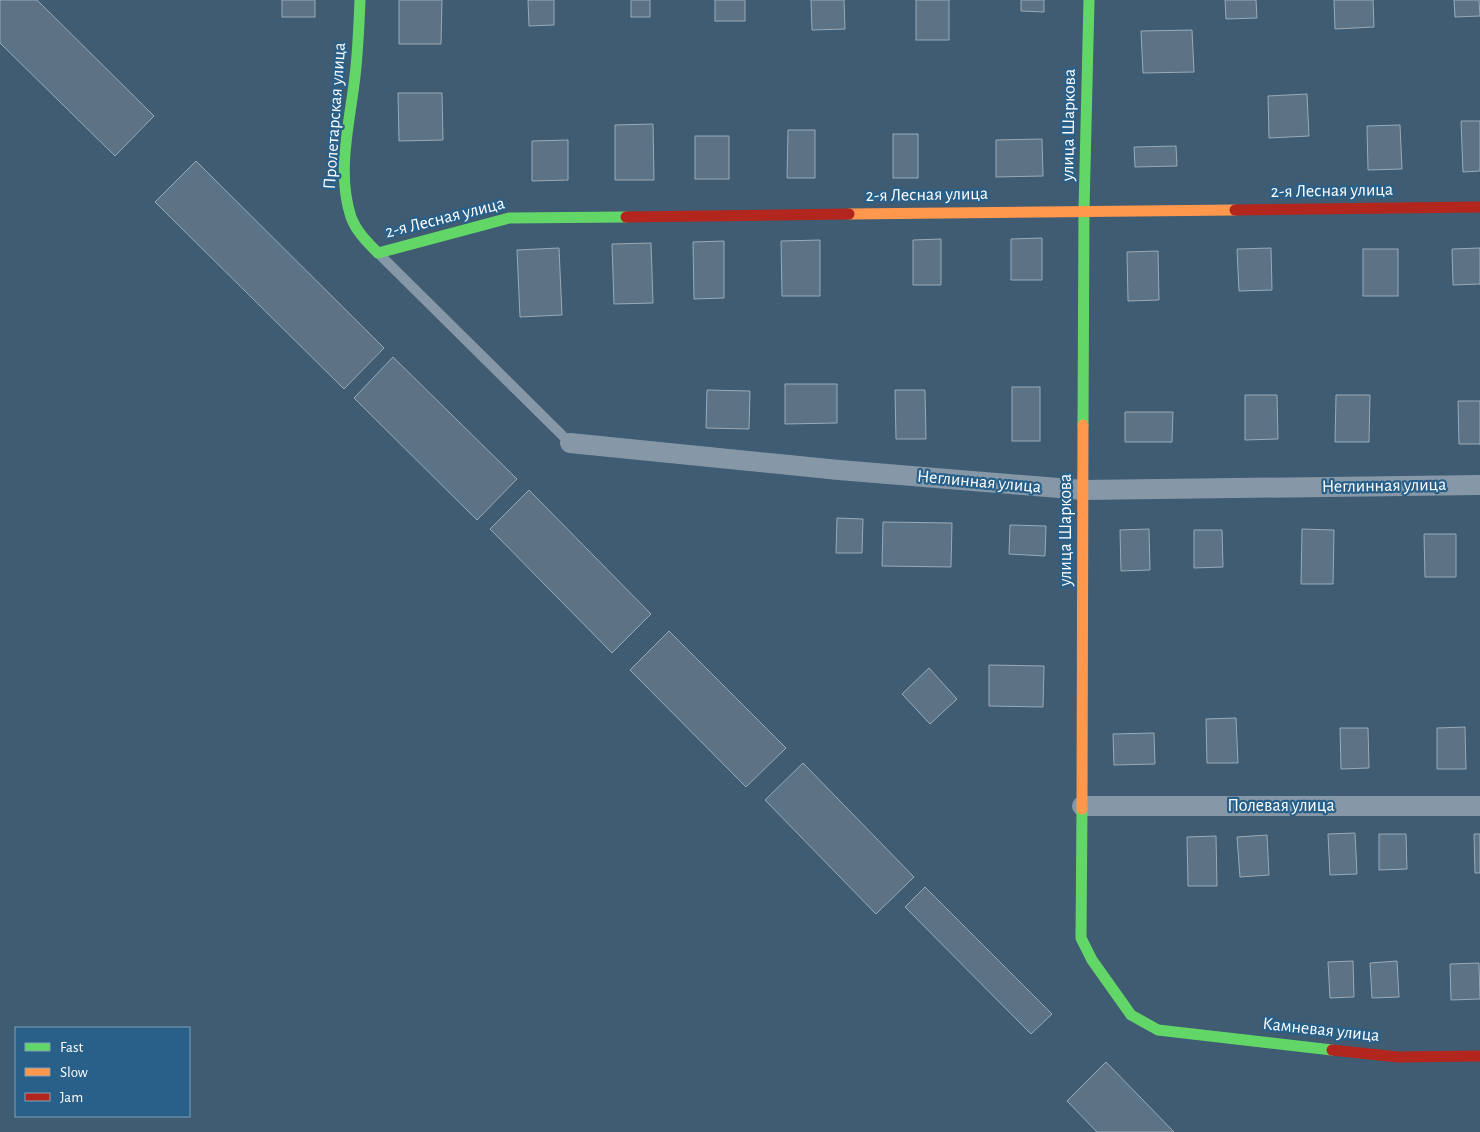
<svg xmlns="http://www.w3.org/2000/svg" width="1480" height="1132" viewBox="0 0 1480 1132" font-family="'Alegreya Sans',sans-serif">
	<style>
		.building { fill: #5c7385; stroke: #99aab7 }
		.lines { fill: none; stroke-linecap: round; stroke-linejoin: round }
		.lane { stroke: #8698a8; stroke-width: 10 }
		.street { stroke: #8698a8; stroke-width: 20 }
		.fast { stroke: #63d668; stroke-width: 11 }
		.slow { stroke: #ff974d; stroke-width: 11 }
		.jam { stroke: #b3261e; stroke-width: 11 }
		.labels { text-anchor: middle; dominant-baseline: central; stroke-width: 4.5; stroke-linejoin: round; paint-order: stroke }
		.street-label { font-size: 18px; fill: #fff; stroke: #296089 }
	</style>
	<rect width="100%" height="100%" fill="#3f5c73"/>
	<g class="building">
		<path d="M0 0H37L154 116 115 156 0 43Z"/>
		<rect x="282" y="0" width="33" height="17"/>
		<path d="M399 0H442L441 44H399Z"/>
		<path d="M528 0H554V25L529 26Z"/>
		<rect x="631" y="0" width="19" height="17"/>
		<rect x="715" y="0" width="30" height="21"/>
		<path d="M811 0H844L845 29 812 30Z"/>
		<rect x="916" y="0" width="33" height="40"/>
		<path d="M1021 0H1044V12L1021 11Z"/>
		<path d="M1225 0H1256L1257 18 1226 19Z"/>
		<path d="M1334 0H1373L1374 27 1335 29Z"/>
		<path d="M1454 0H1479L1480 16 1455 17Z"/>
		<path d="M1192 30 1194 72 1143 73 1141 31Z"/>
		<path d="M398 93H442L443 140 399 141Z"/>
		<path d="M1307 94 1309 136 1269 138 1268 96Z"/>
		<path d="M1461 121H1480V171L1463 172Z"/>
		<path d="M653 124 654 180H615V125Z"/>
		<path d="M1400 125 1402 169 1368 170 1367 126Z"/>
		<path d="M788 130H815V178H787Z"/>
		<rect x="893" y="134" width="25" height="44"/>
		<rect x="695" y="136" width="34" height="43"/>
		<path d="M1042 139 1043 176 996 177V140Z"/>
		<path d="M568 140V180L532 181V141Z"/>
		<path d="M1176 146 1177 166 1135 167 1134 147Z"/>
		<path d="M196 161 384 348 344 389 155 202Z"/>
		<path d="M1042 238V280H1011V239Z"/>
		<path d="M941 239V285H913V240Z"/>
		<path d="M820 240V296H782L781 241Z"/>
		<path d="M724 241V298L694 299 693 242Z"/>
		<path d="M651 243 653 303 614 304 612 244Z"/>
		<path d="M559 248 562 315 520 317 517 250Z"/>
		<path d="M1271 248 1272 290 1239 291 1237 249Z"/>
		<path d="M1480 248V284L1453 285 1452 249Z"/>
		<rect x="1363" y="249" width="35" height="47"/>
		<path d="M1158 251 1159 300 1128 301 1127 252Z"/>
		<path d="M393 357 517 479 477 520 354 398Z"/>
		<path d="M785 384H837V423L785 424Z"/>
		<rect x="1012" y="387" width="28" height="54"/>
		<path d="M707 390 750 391 749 429 706 428Z"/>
		<path d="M895 390H925L926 439H896Z"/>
		<path d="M1245 395H1277L1278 439 1245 440Z"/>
		<path d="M1336 395H1370L1369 442H1335Z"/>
		<path d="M1458 401H1480V444H1459Z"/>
		<path d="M1125 412H1173L1172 442H1125Z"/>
		<path d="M529 490 651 614 612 653 490 529Z"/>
		<path d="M837 518 863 519 862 553H836Z"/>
		<path d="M883 522 952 523 951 567 882 566Z"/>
		<path d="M1010 525 1046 526 1045 556 1009 554Z"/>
		<path d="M1149 529 1150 570 1121 571 1120 530Z"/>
		<path d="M1302 529 1334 530 1333 584H1301Z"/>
		<path d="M1194 530H1222L1223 567 1194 568Z"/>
		<path d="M1424 534H1456V577H1425Z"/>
		<path d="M669 631 786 748 746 787 630 670Z"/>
		<path d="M989 665 1044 666 1043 707 989 706Z"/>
		<path d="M929 668 957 699 930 724 902 694Z"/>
		<path d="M1236 718 1238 763H1207L1206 719Z"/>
		<path d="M1465 727 1466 769H1437V728Z"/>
		<path d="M1340 728H1368L1369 768 1341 769Z"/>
		<path d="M1154 733 1155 764 1114 765 1113 734Z"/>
		<path d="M803 763 914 877 876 914 765 800Z"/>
		<path d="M1355 833 1357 874 1330 875 1328 834Z"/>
		<path d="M1379 834H1406L1407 869 1379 870Z"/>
		<path d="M1474 834H1480V873H1475Z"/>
		<path d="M1267 835 1269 875 1240 877 1237 837Z"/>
		<path d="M1216 836 1217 886H1188L1187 837Z"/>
		<path d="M925 887 1052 1014 1031 1034 905 907Z"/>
		<path d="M1353 961 1354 997 1330 998 1328 962Z"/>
		<path d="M1397 961 1399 997 1372 998 1370 963Z"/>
		<path d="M1479 963 1480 999 1451 1000 1450 964Z"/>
		<path d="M1106 1062 1174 1132H1097L1067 1101Z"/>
	</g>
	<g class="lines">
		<path class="lane" d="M381 256 570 443"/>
		<g class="street">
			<path d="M570 443 839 470 1083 490 1480 485"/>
			<path d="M1082 806H1480"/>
		</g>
		<g class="fast">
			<path d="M360 0C359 25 358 51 355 76 350 122 336 172 351 217 356 231 367 242 378 253L509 218 626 217"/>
			<path d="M1083 425 1084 210 1089 0"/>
			<path d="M1082 809 1081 938 1092 960 1131 1015 1158 1030 1332 1050"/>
		</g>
		<g class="slow">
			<path d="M849 214 1235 210"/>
			<path d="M1082 809 1083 425"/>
		</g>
		<g class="jam">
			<path d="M1235 210 1480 207"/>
			<path d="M626 217 849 214"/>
			<path d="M1332 1050 1398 1057 1480 1056"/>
		</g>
	</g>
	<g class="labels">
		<g class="street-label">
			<text transform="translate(335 116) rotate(-86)">Пролетарская улица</text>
			<text transform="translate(1069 125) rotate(-89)">улица Шаркова</text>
			<text transform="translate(1332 191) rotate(-1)">2-я Лесная улица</text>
			<text transform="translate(927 195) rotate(-1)">2-я Лесная улица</text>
			<text transform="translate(445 218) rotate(-14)">2-я Лесная улица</text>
			<text transform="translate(979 482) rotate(5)">Неглинная улица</text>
			<text transform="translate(1384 486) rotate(-1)">Неглинная улица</text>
			<text transform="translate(1066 530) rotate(-90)">улица Шаркова</text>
			<text x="1281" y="806">Полевая улица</text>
			<text transform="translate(1321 1030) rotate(6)">Камневая улица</text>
		</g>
	</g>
	<rect x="15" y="1027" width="175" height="90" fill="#296089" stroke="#7fa0b8"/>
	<rect x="25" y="1043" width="25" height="8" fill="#63d668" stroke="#7fa0b8"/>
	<text x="60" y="1052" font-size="15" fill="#ffffff">Fast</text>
	<rect x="25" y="1068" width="25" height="8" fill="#ff974d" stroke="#7fa0b8"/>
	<text x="60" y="1077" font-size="15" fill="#ffffff">Slow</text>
	<rect x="25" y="1093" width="25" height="8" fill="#b3261e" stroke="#7fa0b8"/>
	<text x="60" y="1102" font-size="15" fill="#ffffff">Jam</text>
</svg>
